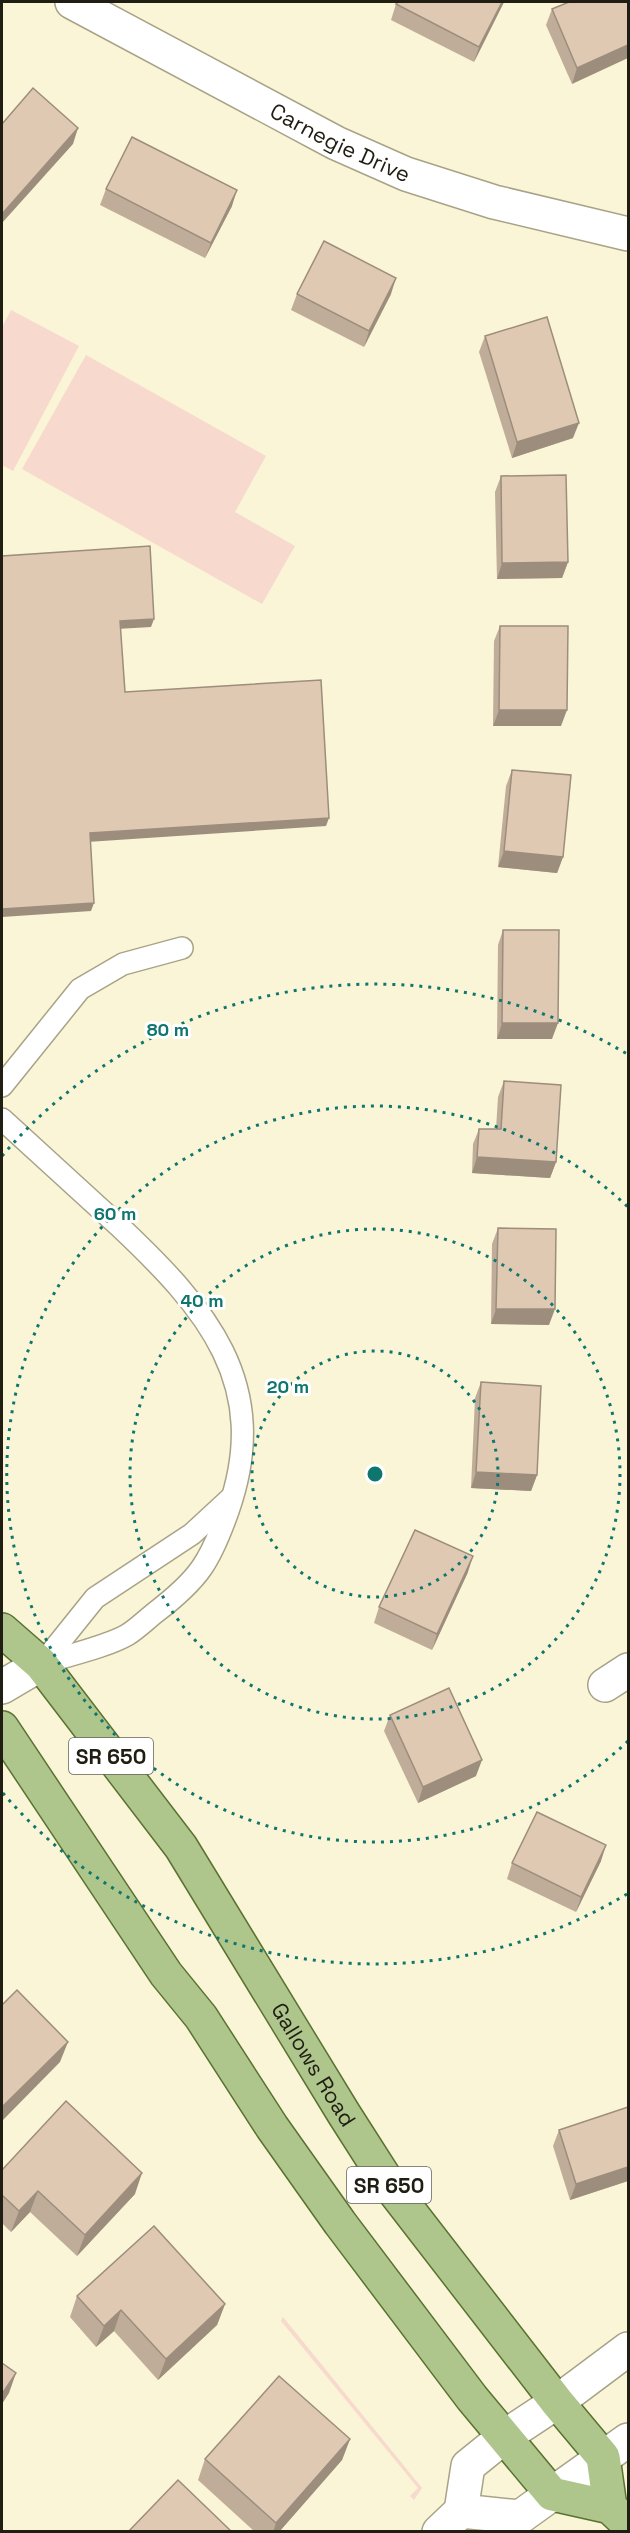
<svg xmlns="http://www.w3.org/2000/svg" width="630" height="2533" viewBox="0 0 630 2533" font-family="'Space Grotesk',sans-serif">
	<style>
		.green { fill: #f7d9ce }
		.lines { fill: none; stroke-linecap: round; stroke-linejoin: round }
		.service-casing { stroke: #a8a387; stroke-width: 24 }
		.minor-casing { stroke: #a8a387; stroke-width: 36 }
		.tertiary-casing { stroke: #a8a387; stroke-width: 36 }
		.primary-casing { stroke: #597230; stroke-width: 36 }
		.service { stroke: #fff; stroke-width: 21 }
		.minor { stroke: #fff; stroke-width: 33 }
		.tertiary { stroke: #fff; stroke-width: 33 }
		.primary { stroke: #aec58c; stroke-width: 33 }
		.wall { fill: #c0ad99 }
		.shaded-wall { fill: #9c8d7d }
		.building { fill: #dfc9b2; stroke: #9c8d7d; stroke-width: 1.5 }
		.ring { fill: none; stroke: #0f766e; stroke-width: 3; stroke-dasharray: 3 6 }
		.labels { text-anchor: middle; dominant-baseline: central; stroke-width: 6; stroke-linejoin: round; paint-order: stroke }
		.shield { fill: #fff; stroke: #63625a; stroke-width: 1.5 }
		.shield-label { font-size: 21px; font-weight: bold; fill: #201e13 }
		.street-label { font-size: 22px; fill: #201e13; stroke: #fff }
		.centre { fill: #0f766e; stroke: #fff; stroke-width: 3 }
		.ring-label { font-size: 18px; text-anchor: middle; font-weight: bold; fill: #0f766e; stroke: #fff; stroke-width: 6; stroke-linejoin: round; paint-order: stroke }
	</style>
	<rect width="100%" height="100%" fill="#faf5d6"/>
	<g class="green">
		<path d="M11 310 79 346 13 471 2 465V327Z"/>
		<path d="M86 355 266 456 235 512 295 546 262 604 22 469Z"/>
		<path d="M283 2317 422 2488 414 2500 410 2496 418 2488 281 2321Z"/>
	</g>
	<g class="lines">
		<defs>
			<g id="service">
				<path d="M2 1086 80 989 123 964 182 948"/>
				<path d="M2 1119C41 1155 80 1190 119 1226 206 1308 273 1384 228 1511 210 1562 199 1579 156 1612 147 1619 137 1629 127 1635 106 1647 65 1656 41 1664"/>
				<path d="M42 1664 95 1598 192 1534 231 1498"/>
			</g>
			<g id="minor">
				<path id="s1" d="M72 2 336 143 406 174 494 202 628 234"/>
				<path d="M605 1685 628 1670"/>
				<path d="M2 1687 41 1664"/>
				<path d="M461 2511 520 2517 552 2494"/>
				<path d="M439 2532 461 2511 468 2466 504 2437"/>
			</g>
			<g id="tertiary">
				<path d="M504 2437 557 2402 628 2349"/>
				<path d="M552 2494 628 2440"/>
			</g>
			<g id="primary">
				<path id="s2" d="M2 1630 41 1664 181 1847 344 2114 390 2186 557 2402 603 2457 610 2507"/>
				<path d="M2 1728 166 1974 201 2017 272 2127 340 2223 472 2398 552 2494 610 2507 628 2524"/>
			</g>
		</defs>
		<use href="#service" class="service-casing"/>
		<use href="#minor" class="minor-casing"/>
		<use href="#tertiary" class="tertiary-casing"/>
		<use href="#primary" class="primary-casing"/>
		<use href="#service" class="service"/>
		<use href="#minor" class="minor"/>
		<use href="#tertiary" class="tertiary"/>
		<use href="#primary" class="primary"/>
	</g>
	<g class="wall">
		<path d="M504 2 474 62 391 20 396 4Z"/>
		<path d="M628 2 572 84 546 25 552 9Z"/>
		<path d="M106 189 232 206 205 258 100 205Z"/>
		<path d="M297 294H391L364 347 291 310Z"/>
		<path d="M485 336 573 438 512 458 479 352Z"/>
		<path d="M501 476 568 562 562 578 497 579 495 492Z"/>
		<path d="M500 626 561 726H493L494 641Z"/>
		<path d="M512 770 563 857 557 873 498 867 506 786Z"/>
		<path d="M503 930 552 1039H497L498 945Z"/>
		<path d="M504 1081 556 1162 550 1178 472 1173 473 1144 479 1129H496L498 1097Z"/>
		<path d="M498 1228 549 1325 491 1324 492 1244Z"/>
		<path d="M481 1382 537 1475 531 1491 471 1488 475 1398Z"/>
		<path d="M468 1572 432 1650 374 1623 379 1607Z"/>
		<path d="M390 1715 476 1776 418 1803 384 1731Z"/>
		<path d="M601 1861 576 1912 507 1879 512 1863Z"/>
		<path d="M628 2107V2181L570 2200 553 2146 559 2130Z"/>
		<path d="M2 2170 135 2194 77 2256 30 2212 11 2232 2 2223Z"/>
		<path d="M77 2296 225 2304 217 2325 158 2380 114 2331 96 2347 70 2317Z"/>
		<path d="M350 2439 342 2460 279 2532H255L198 2480 205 2459Z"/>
	</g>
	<g class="shaded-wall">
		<path d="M502 2H504L474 62 479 47Z"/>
		<path d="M628 45V58L572 84 577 68Z"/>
		<path d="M78 128 73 144 2 223V214Z"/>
		<path d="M237 190 232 206 205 258 211 243Z"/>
		<path d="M396 278 391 294 364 347 369 331Z"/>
		<path d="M579 423 573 438 512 458 517 442Z"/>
		<path d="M568 562 562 578 497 579 502 563Z"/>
		<path d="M154 619 151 627 117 629 120 621Z"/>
		<path d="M499 710H567L561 726H493Z"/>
		<path d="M329 818 326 826 87 842 90 833Z"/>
		<path d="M504 851 563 857 557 873 498 867Z"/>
		<path d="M94 903 91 911 2 917V909Z"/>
		<path d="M502 1023H558L552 1039H497Z"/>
		<path d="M477 1157 556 1162 550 1178 472 1173Z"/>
		<path d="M496 1309H555L549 1325 491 1324Z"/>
		<path d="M476 1472 537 1475 531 1491 471 1488Z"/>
		<path d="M473 1556 468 1572 432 1650 437 1634Z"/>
		<path d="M482 1760 476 1776 418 1803 423 1787Z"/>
		<path d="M606 1845 601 1861 576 1912 581 1897Z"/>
		<path d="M68 2042 60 2062 2 2121V2107Z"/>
		<path d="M628 2167V2181L570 2200 576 2184Z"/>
		<path d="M142 2173 135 2194 77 2256 85 2235Z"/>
		<path d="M38 2191 30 2212 11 2232 19 2211Z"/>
		<path d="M225 2304 217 2325 158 2380 166 2359Z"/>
		<path d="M121 2310 114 2331 96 2347 104 2326Z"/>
		<path d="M16 2373 9 2393 2 2404V2394Z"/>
		<path d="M350 2439 342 2460 279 2532H273L276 2523Z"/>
	</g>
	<g class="building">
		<path d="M398 2H502L479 47 396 4Z"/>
		<path d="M569 2H628V45L577 68 552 9Z"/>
		<path d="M33 88 78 128 2 214V124Z"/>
		<path d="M132 137 237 190 211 243 106 189Z"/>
		<path d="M324 241 396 278 369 331 297 294Z"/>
		<path d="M547 317 579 423 517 442 485 336Z"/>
		<path d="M566 475 568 562 502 563 501 476Z"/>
		<path d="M150 546 154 619 120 621 125 692 321 680 329 818 90 833 94 903 2 909V556Z"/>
		<path d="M500 626H568L567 710H499Z"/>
		<path d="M512 770 571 775 563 857 504 851Z"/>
		<path d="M503 930H559L558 1023H502Z"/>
		<path d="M504 1081 561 1085 556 1162 477 1157 479 1129H501Z"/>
		<path d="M498 1228 556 1229 555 1309H496Z"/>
		<path d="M481 1382 541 1386 537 1475 476 1472Z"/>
		<path d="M415 1530 473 1556 437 1634 379 1607Z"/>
		<path d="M449 1688 482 1760 423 1787 390 1715Z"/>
		<path d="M537 1812 606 1845 581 1897 512 1863Z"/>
		<path d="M17 1990 68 2042 2 2107V2005Z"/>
		<path d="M66 2101 142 2173 85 2235 38 2191 19 2211 2 2195V2170Z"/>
		<path d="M628 2107V2167L576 2184 559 2130Z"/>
		<path d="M154 2226 225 2304 166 2359 121 2310 104 2326 77 2296Z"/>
		<path d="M2 2363 16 2373 2 2394Z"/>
		<path d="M279 2376 350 2439 276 2523 205 2459Z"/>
		<path d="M178 2480 232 2532H128Z"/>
	</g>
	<g class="ring">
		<circle cx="375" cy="1474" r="123"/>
		<circle cx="375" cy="1474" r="245"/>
		<path d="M628 1741A368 368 0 1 1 628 1207"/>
		<path d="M627 1894A490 490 0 0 1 2 1792M2 1156A490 490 0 0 1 627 1054"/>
	</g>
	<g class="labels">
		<g class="shield">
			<rect x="69" y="1738" width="84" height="36" rx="4.5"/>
			<rect x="347" y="2167" width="84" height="36" rx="4.5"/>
		</g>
		<g class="shield-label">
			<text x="111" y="1756">SR 650</text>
			<text x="389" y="2185">SR 650</text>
		</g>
		<g class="street-label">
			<text stroke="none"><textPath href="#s1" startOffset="303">Carnegie Drive</textPath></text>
			<text stroke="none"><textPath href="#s2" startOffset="537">Gallows Road</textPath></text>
		</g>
	</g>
	<circle cx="375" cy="1474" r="9" class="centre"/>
	<g class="ring-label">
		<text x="168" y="1036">80 m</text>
		<text x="115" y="1220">60 m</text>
		<text x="202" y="1307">40 m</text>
		<text x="288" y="1393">20 m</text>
	</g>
	<rect width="630" height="2533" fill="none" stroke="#201e13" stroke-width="6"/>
</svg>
